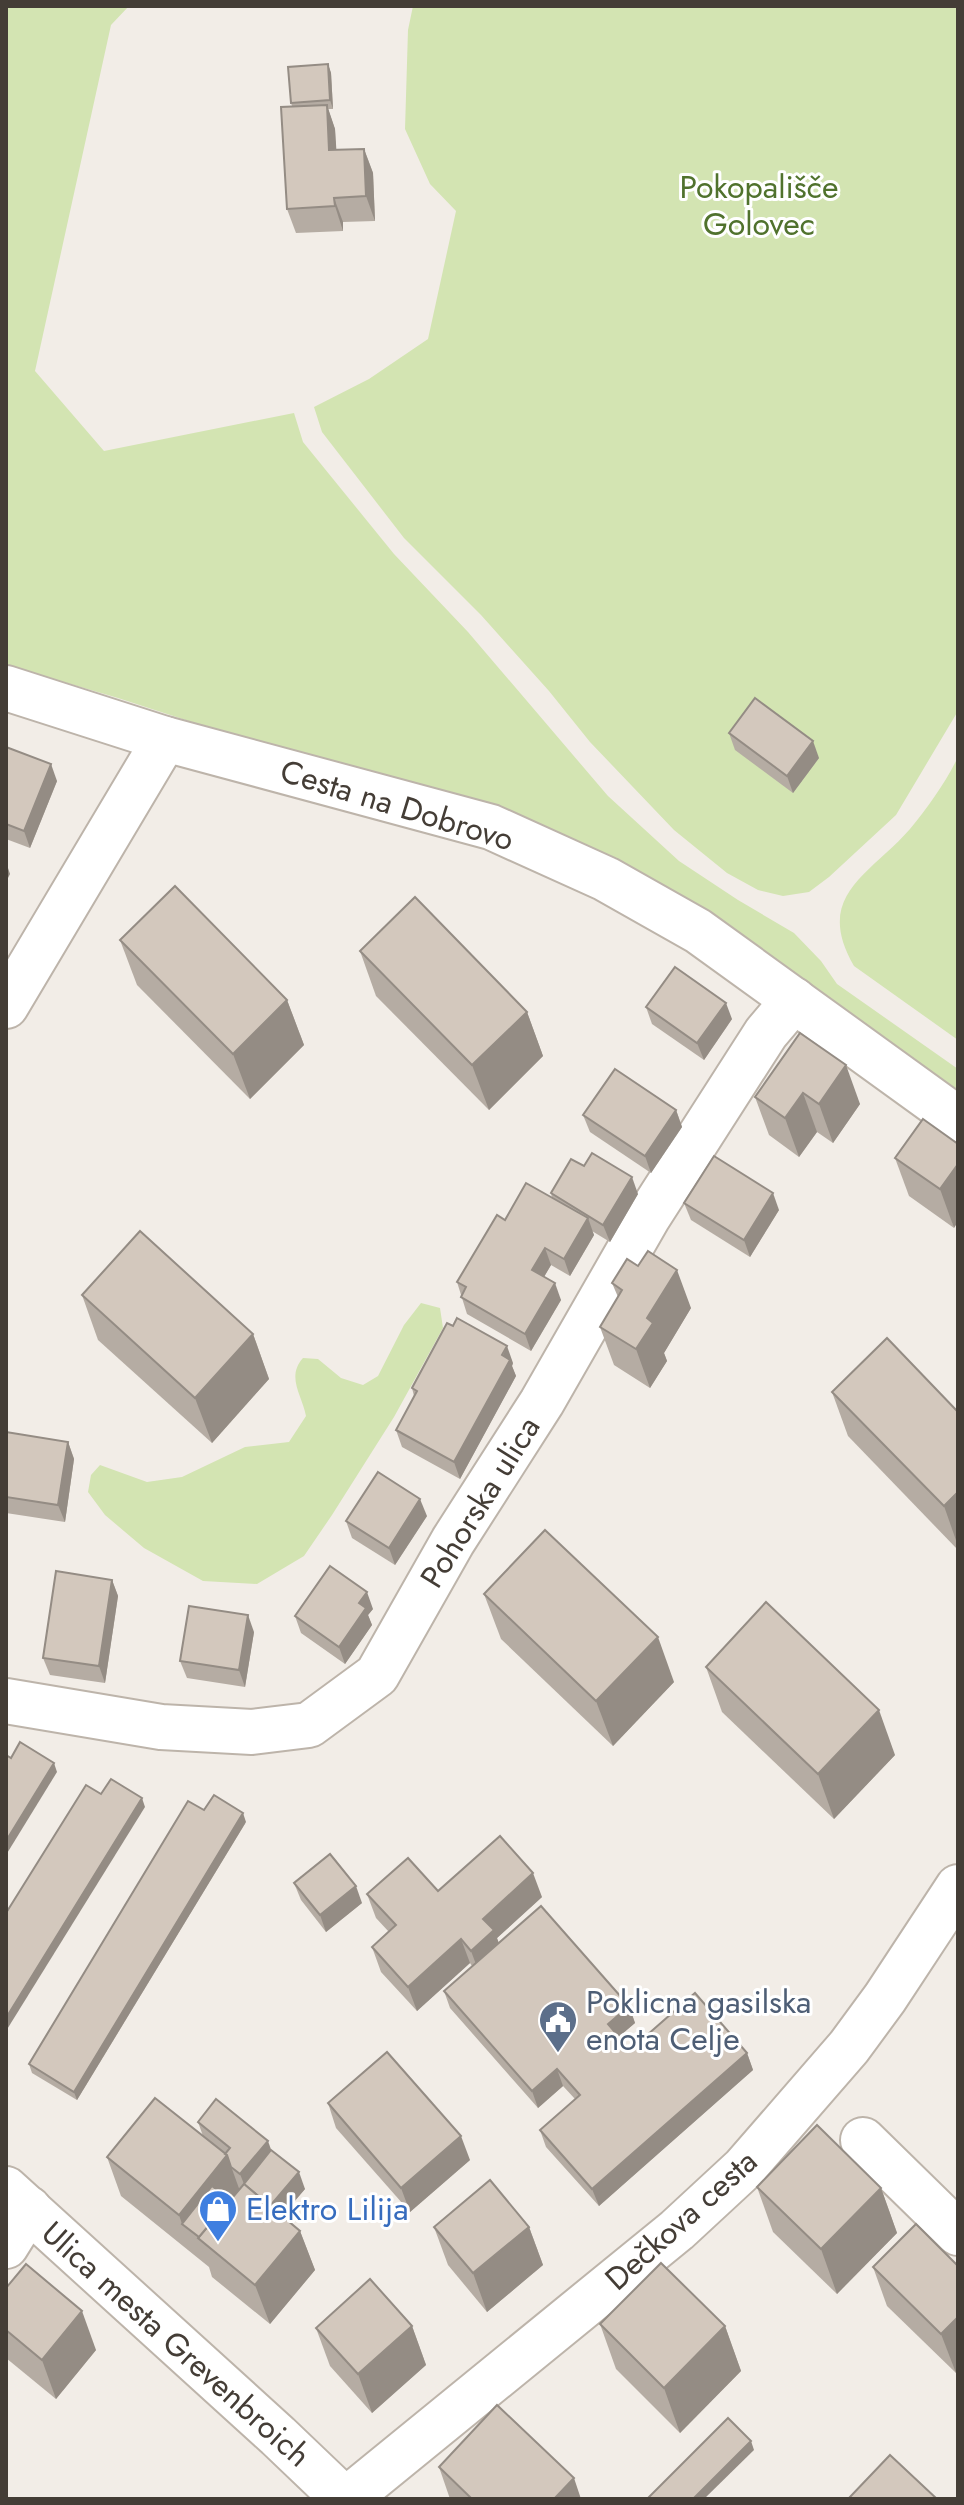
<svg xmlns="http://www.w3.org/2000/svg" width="964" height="2505" viewBox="0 0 964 2505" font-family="Jost,sans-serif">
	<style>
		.green { fill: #d3e4b2 }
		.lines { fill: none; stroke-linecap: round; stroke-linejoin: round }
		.minor-casing { stroke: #bdb4aa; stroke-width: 48 }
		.tertiary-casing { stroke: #bdb4aa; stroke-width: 48 }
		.minor { stroke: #fff; stroke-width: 44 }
		.tertiary { stroke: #fff; stroke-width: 44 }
		.wall { fill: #b5aca3 }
		.shaded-wall { fill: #948c84 }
		.building { fill: #d3c8bd; stroke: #948c84; stroke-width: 2 }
		.labels { text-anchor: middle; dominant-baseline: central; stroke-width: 6; stroke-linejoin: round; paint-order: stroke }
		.park-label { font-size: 32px; fill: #50722d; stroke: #fff }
		.street-label { font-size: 32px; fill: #443d36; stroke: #fff }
		.service-label { font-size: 32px; fill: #4e5e75; stroke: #fff; text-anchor: start }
		.shop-label { font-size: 32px; fill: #366cbe; stroke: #fff; text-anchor: start }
	</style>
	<rect width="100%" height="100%" fill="#f2ede7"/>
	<g class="green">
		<path d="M6 6H129L111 25 35 371 104 451 294 413 303 442 394 554 468 632 608 796 679 861 738 900 794 933 821 961 837 984 958 1069V1100L803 984 250 741 118 698 6 665Z"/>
		<path d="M413 6H958V711L896 815 829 877 809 892 783 896 758 890 727 873 674 830 590 742 549 691 481 615 404 538 322 432 314 407 369 379 428 339 456 211 430 184 405 129 408 30Z"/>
		<path d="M958 757V1040L854 966C813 895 870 875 910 829 928 807 946 782 958 757Z"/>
		<path d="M421 1303 440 1308 443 1328 394 1417 332 1515 304 1556 257 1584 203 1581 144 1548 105 1515 88 1492 91 1475 100 1465 147 1482 182 1477 245 1447 289 1442 306 1416C302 1395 286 1377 303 1358L318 1359 341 1378 363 1385 378 1376 404 1325Z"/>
	</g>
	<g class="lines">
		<defs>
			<g id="minor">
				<path d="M6 688 165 739 491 827 606 879 698 931 958 1119"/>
				<path d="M6 1006 165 739"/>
				<path d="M6 1701 161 1727 252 1732 309 1725 377 1675 453 1541 542 1402 648 1217 766 1033 794 1000"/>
				<path d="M863 2140 958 2233"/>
				<path d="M6 2246 29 2209"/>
			</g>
			<g id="tertiary">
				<path d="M6 2189 278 2436 344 2499"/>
				<path d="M347 2499 677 2230 744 2168 849 2047 885 1998 958 1887"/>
			</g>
		</defs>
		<use href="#minor" class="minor-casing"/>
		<use href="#tertiary" class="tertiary-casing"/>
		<use href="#minor" class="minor"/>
		<use href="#tertiary" class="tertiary"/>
	</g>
	<g class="wall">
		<path d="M328 64 331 73 333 109H328L335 129 336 150 364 149 373 173 375 221 343 222V231L296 233 287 209 292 106 291 103Z"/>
		<path d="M729 733 819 758 793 793 735 750Z"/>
		<path d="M6 747 57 781 30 848 6 839Z"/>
		<path d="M120 940 287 1000 304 1045 250 1099 137 985Z"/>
		<path d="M360 951 527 1012 543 1056 489 1110 376 996Z"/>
		<path d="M646 1007 732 1019 704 1060 652 1024Z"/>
		<path d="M800 1033 860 1104 833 1143 817 1132 799 1157 769 1135 755 1097Z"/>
		<path d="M676 1110 682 1127 651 1173 590 1132 583 1115Z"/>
		<path d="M923 1119 954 1228 909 1196 895 1158Z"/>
		<path d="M551 1193 638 1194 610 1242 592 1231 594 1235 570 1276 551 1265 544 1277 561 1300 531 1351 467 1314 457 1282 505 1220 552 1198Z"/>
		<path d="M684 1203 779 1210 750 1257 691 1220Z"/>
		<path d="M612 1283 691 1308 664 1353 667 1361 650 1388 614 1365 600 1327 618 1297Z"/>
		<path d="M82 1295 253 1334 269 1379 212 1443 98 1340Z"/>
		<path d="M513 1363 512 1366 516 1376 460 1479 402 1447 396 1430 414 1396 412 1388Z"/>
		<path d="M832 1392 958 1412V1550L848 1436Z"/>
		<path d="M6 1432 68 1442 74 1459 65 1522 6 1513Z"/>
		<path d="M427 1516 395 1565 352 1538 346 1521Z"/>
		<path d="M112 1580 118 1596 105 1683 50 1675 43 1658Z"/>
		<path d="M484 1594 674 1682 613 1746 501 1639Z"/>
		<path d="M373 1609 368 1615 372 1625 345 1664 301 1633 295 1616Z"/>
		<path d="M254 1632 245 1687 187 1678 180 1661Z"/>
		<path d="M706 1667 895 1755 834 1819 722 1712Z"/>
		<path d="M246 1822 77 2100 32 2073 29 2064Z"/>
		<path d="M294 1883 362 1903 326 1932 301 1900Z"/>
		<path d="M438 1891 542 1897 497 1938 498 1943 629 2006 635 2023 618 2037 630 2050 747 2053 753 2070 599 2206 546 2147 540 2130 575 2099 563 2086 538 2108 450 2008 444 1991 472 1966 470 1963 417 2011 381 1972 372 1947 389 1932 376 1918 367 1894Z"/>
		<path d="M328 2103 470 2160 410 2212 336 2128Z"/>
		<path d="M198 2122 271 2151 305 2189 282 2216 300 2231 315 2270 270 2324 212 2277 209 2267 121 2196 107 2157 203 2136Z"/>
		<path d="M757 2187 881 2188 897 2233 837 2294 773 2232Z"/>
		<path d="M434 2227H529L543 2265 487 2312 448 2265Z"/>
		<path d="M958 2266V2370L956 2373 887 2306 873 2267Z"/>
		<path d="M6 2288 96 2350 56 2399 6 2358Z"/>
		<path d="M600 2324 725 2326 741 2371 680 2433 616 2369Z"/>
		<path d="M412 2326 426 2365 372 2413 330 2366 316 2328Z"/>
		<path d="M439 2467 581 2499H450Z"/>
	</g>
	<g class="shaded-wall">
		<path d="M328 64 331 73 333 109 330 100Z"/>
		<path d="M327 105 335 129 338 175 329 150Z"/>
		<path d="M364 149 373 173 375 221 366 196Z"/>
		<path d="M334 198 343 222V231L335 206Z"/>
		<path d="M813 741 819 758 793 793 787 776Z"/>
		<path d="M51 764 57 781 30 848 24 831Z"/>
		<path d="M6 862 10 874 6 882Z"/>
		<path d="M287 1000 304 1045 250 1099 233 1054Z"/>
		<path d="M726 1003 732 1019 704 1060 697 1043Z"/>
		<path d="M527 1012 543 1056 489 1110 472 1065Z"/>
		<path d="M846 1065 860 1104 833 1143 819 1104Z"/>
		<path d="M803 1093 817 1132 799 1157 785 1118Z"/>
		<path d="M676 1110 682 1127 651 1173 645 1156Z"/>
		<path d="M958 1164V1222L954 1228 940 1189Z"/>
		<path d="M632 1177 638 1194 610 1242 603 1225Z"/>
		<path d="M773 1193 779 1210 750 1257 744 1240Z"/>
		<path d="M588 1218 594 1235 570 1276 564 1259Z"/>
		<path d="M545 1248 551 1265 538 1287 532 1270Z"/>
		<path d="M677 1270 691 1308 664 1353 667 1361 650 1388 636 1349 647 1318Z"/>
		<path d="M555 1283 561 1300 531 1351 525 1334Z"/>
		<path d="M253 1334 269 1379 212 1443 195 1398Z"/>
		<path d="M507 1346 513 1363 512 1366 516 1376 460 1479 454 1462Z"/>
		<path d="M68 1442 74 1459 65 1522 58 1505Z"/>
		<path d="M958 1492V1546L944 1506Z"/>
		<path d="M420 1499 427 1516 395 1565 389 1548Z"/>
		<path d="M112 1580 118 1596 105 1683 99 1666Z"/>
		<path d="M367 1592 373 1609 368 1615 372 1625 345 1664 339 1647 359 1603Z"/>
		<path d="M248 1615 254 1632 245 1687 239 1670Z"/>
		<path d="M658 1637 674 1682 613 1746 596 1701Z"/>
		<path d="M879 1710 895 1755 834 1819 818 1774Z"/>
		<path d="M54 1763 57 1772 6 1855V1841Z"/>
		<path d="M142 1798 145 1807 6 2031V2018Z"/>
		<path d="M243 1813 246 1822 77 2100 74 2092Z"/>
		<path d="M533 1873 542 1897 497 1938 503 1954 480 1975 471 1951 483 1919Z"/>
		<path d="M356 1886 362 1903 326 1932 320 1915Z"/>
		<path d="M461 1939 470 1963 417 2011 408 1987Z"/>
		<path d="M629 2006 635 2023 614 2041 608 2024Z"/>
		<path d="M747 2053 753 2070 599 2206 592 2189Z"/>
		<path d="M557 2069 563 2086 538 2108 532 2091Z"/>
		<path d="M461 2136 470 2160 410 2212 401 2188Z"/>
		<path d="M268 2141 274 2158 246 2189 240 2174Z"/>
		<path d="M227 2155 241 2194 182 2224 179 2215Z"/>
		<path d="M299 2172 305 2189 275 2224 269 2208Z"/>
		<path d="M881 2188 897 2233 837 2294 821 2249Z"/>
		<path d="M529 2227 543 2265 487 2312 473 2273Z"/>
		<path d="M300 2231 315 2270 270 2324 255 2285Z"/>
		<path d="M82 2311 96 2350 56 2399 42 2360Z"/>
		<path d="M958 2317V2370L956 2373 941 2334Z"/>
		<path d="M412 2326 426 2365 372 2413 358 2374Z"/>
		<path d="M725 2326 741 2371 680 2433 664 2388Z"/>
		<path d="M751 2441 754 2450 704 2499H693Z"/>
		<path d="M574 2478 581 2499H554Z"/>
	</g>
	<g class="building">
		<path d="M328 64 330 100 291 103 288 67Z"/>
		<path d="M327 105 329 150 364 149 366 196 334 198 335 206 287 209 281 107Z"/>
		<path d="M755 698 813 741 787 776 729 733Z"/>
		<path d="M6 747 51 764 24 831 6 824Z"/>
		<path d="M175 886 287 1000 233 1054 120 940Z"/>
		<path d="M415 897 527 1012 472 1065 360 951Z"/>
		<path d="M675 967 726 1003 697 1043 646 1007Z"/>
		<path d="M800 1033 846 1065 819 1104 803 1093 785 1118 755 1097Z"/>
		<path d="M615 1069 676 1110 645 1156 583 1115Z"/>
		<path d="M923 1119 958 1144V1164L940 1189 895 1158Z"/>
		<path d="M592 1153 632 1177 603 1225 551 1193 571 1159 584 1166Z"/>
		<path d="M714 1156 773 1193 744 1240 684 1203Z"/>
		<path d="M526 1183 588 1218 564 1259 545 1248 532 1270 555 1283 525 1334 461 1297 466 1287 457 1282 497 1215 505 1220Z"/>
		<path d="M140 1231 253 1334 195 1398 82 1295Z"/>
		<path d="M648 1251 677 1270 647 1318 653 1323 636 1349 600 1327 622 1290 612 1283 627 1259 638 1266Z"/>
		<path d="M457 1318 507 1346 502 1355 510 1360 454 1462 396 1430 417 1391 412 1388 447 1323 453 1326Z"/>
		<path d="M887 1338 958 1412V1492L944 1506 832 1392Z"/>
		<path d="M6 1432 68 1442 58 1505 6 1497Z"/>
		<path d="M378 1472 420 1499 389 1548 346 1521Z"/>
		<path d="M545 1530 658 1637 596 1701 484 1594Z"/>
		<path d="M330 1566 367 1592 359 1603 366 1608 339 1647 295 1616Z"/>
		<path d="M56 1571 112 1580 99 1666 43 1658Z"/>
		<path d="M766 1602 879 1710 818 1774 706 1667Z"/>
		<path d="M189 1606 248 1615 239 1670 180 1661Z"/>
		<path d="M20 1742 54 1763 6 1841V1755L11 1758Z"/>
		<path d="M111 1779 142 1798 6 2018V1913L86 1785 101 1794Z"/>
		<path d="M214 1795 243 1813 74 2092 29 2064 188 1801 204 1810Z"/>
		<path d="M500 1836 533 1873 483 1919 494 1930 471 1951 461 1939 408 1987 372 1947 396 1925 367 1894 408 1858 438 1891Z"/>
		<path d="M330 1854 356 1886 320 1915 294 1883Z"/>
		<path d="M541 1906 629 2006 608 2024 630 2050 695 1993 747 2053 592 2189 540 2130 580 2095 557 2069 532 2091 444 1991Z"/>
		<path d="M387 2052 461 2136 401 2188 328 2103Z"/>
		<path d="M155 2098 227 2155 179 2215 107 2157Z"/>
		<path d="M216 2099 268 2141 240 2174 231 2167 227 2155 225 2154 230 2148 198 2122Z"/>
		<path d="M817 2125 881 2188 821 2249 757 2187Z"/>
		<path d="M271 2150 299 2172 270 2206 244 2184Z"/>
		<path d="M490 2180 529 2227 473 2273 434 2227Z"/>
		<path d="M244 2184 300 2231 255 2285 198 2238Z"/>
		<path d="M212 2186 230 2200 199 2237 182 2224Z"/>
		<path d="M916 2224 958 2266V2317L941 2334 873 2267Z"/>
		<path d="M661 2263 725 2326 664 2388 600 2324Z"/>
		<path d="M26 2264 82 2311 42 2360 6 2330V2288Z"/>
		<path d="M370 2279 412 2326 358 2374 316 2328Z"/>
		<path d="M497 2405 574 2478 554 2499H472L439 2467Z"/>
		<path d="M728 2418 751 2441 693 2499H647Z"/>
		<path d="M890 2455 937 2499H848Z"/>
	</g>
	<defs>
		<symbol id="civic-pin" viewBox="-11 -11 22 30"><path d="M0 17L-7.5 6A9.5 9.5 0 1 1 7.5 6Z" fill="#5c6f8a" stroke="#fff"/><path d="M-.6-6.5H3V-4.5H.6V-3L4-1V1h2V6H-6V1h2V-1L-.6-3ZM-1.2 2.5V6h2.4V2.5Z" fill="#fff"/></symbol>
		<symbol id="shop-pin" viewBox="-11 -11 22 30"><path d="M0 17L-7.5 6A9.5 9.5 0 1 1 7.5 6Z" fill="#3f7fe0" stroke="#fff"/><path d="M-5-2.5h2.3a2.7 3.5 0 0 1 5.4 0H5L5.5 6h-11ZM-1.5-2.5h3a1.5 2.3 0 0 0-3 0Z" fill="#fff"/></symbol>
	</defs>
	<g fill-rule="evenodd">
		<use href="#civic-pin" x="536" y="1998" width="44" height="60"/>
		<use href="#shop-pin" x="196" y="2187" width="44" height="60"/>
	</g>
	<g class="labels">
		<g class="park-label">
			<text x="759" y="187">Pokopališče<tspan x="759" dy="37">Golovec</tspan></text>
		</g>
		<g class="street-label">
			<text transform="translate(397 805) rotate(17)">Cesta na Dobrovo</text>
			<text transform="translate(480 1502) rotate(-58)">Pohorska ulica</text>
			<text transform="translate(681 2220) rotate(-42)">Dečkova cesta</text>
			<text transform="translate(176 2344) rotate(42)">Ulica mesta Grevenbroich</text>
		</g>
		<g class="service-label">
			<text x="586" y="2002">Poklicna gasilska<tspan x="586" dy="37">enota Celje</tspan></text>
		</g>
		<g class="shop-label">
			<text x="246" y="2209">Elektro Lilija</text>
		</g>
	</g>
	<rect width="964" height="2505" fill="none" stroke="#443d36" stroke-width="16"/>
</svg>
